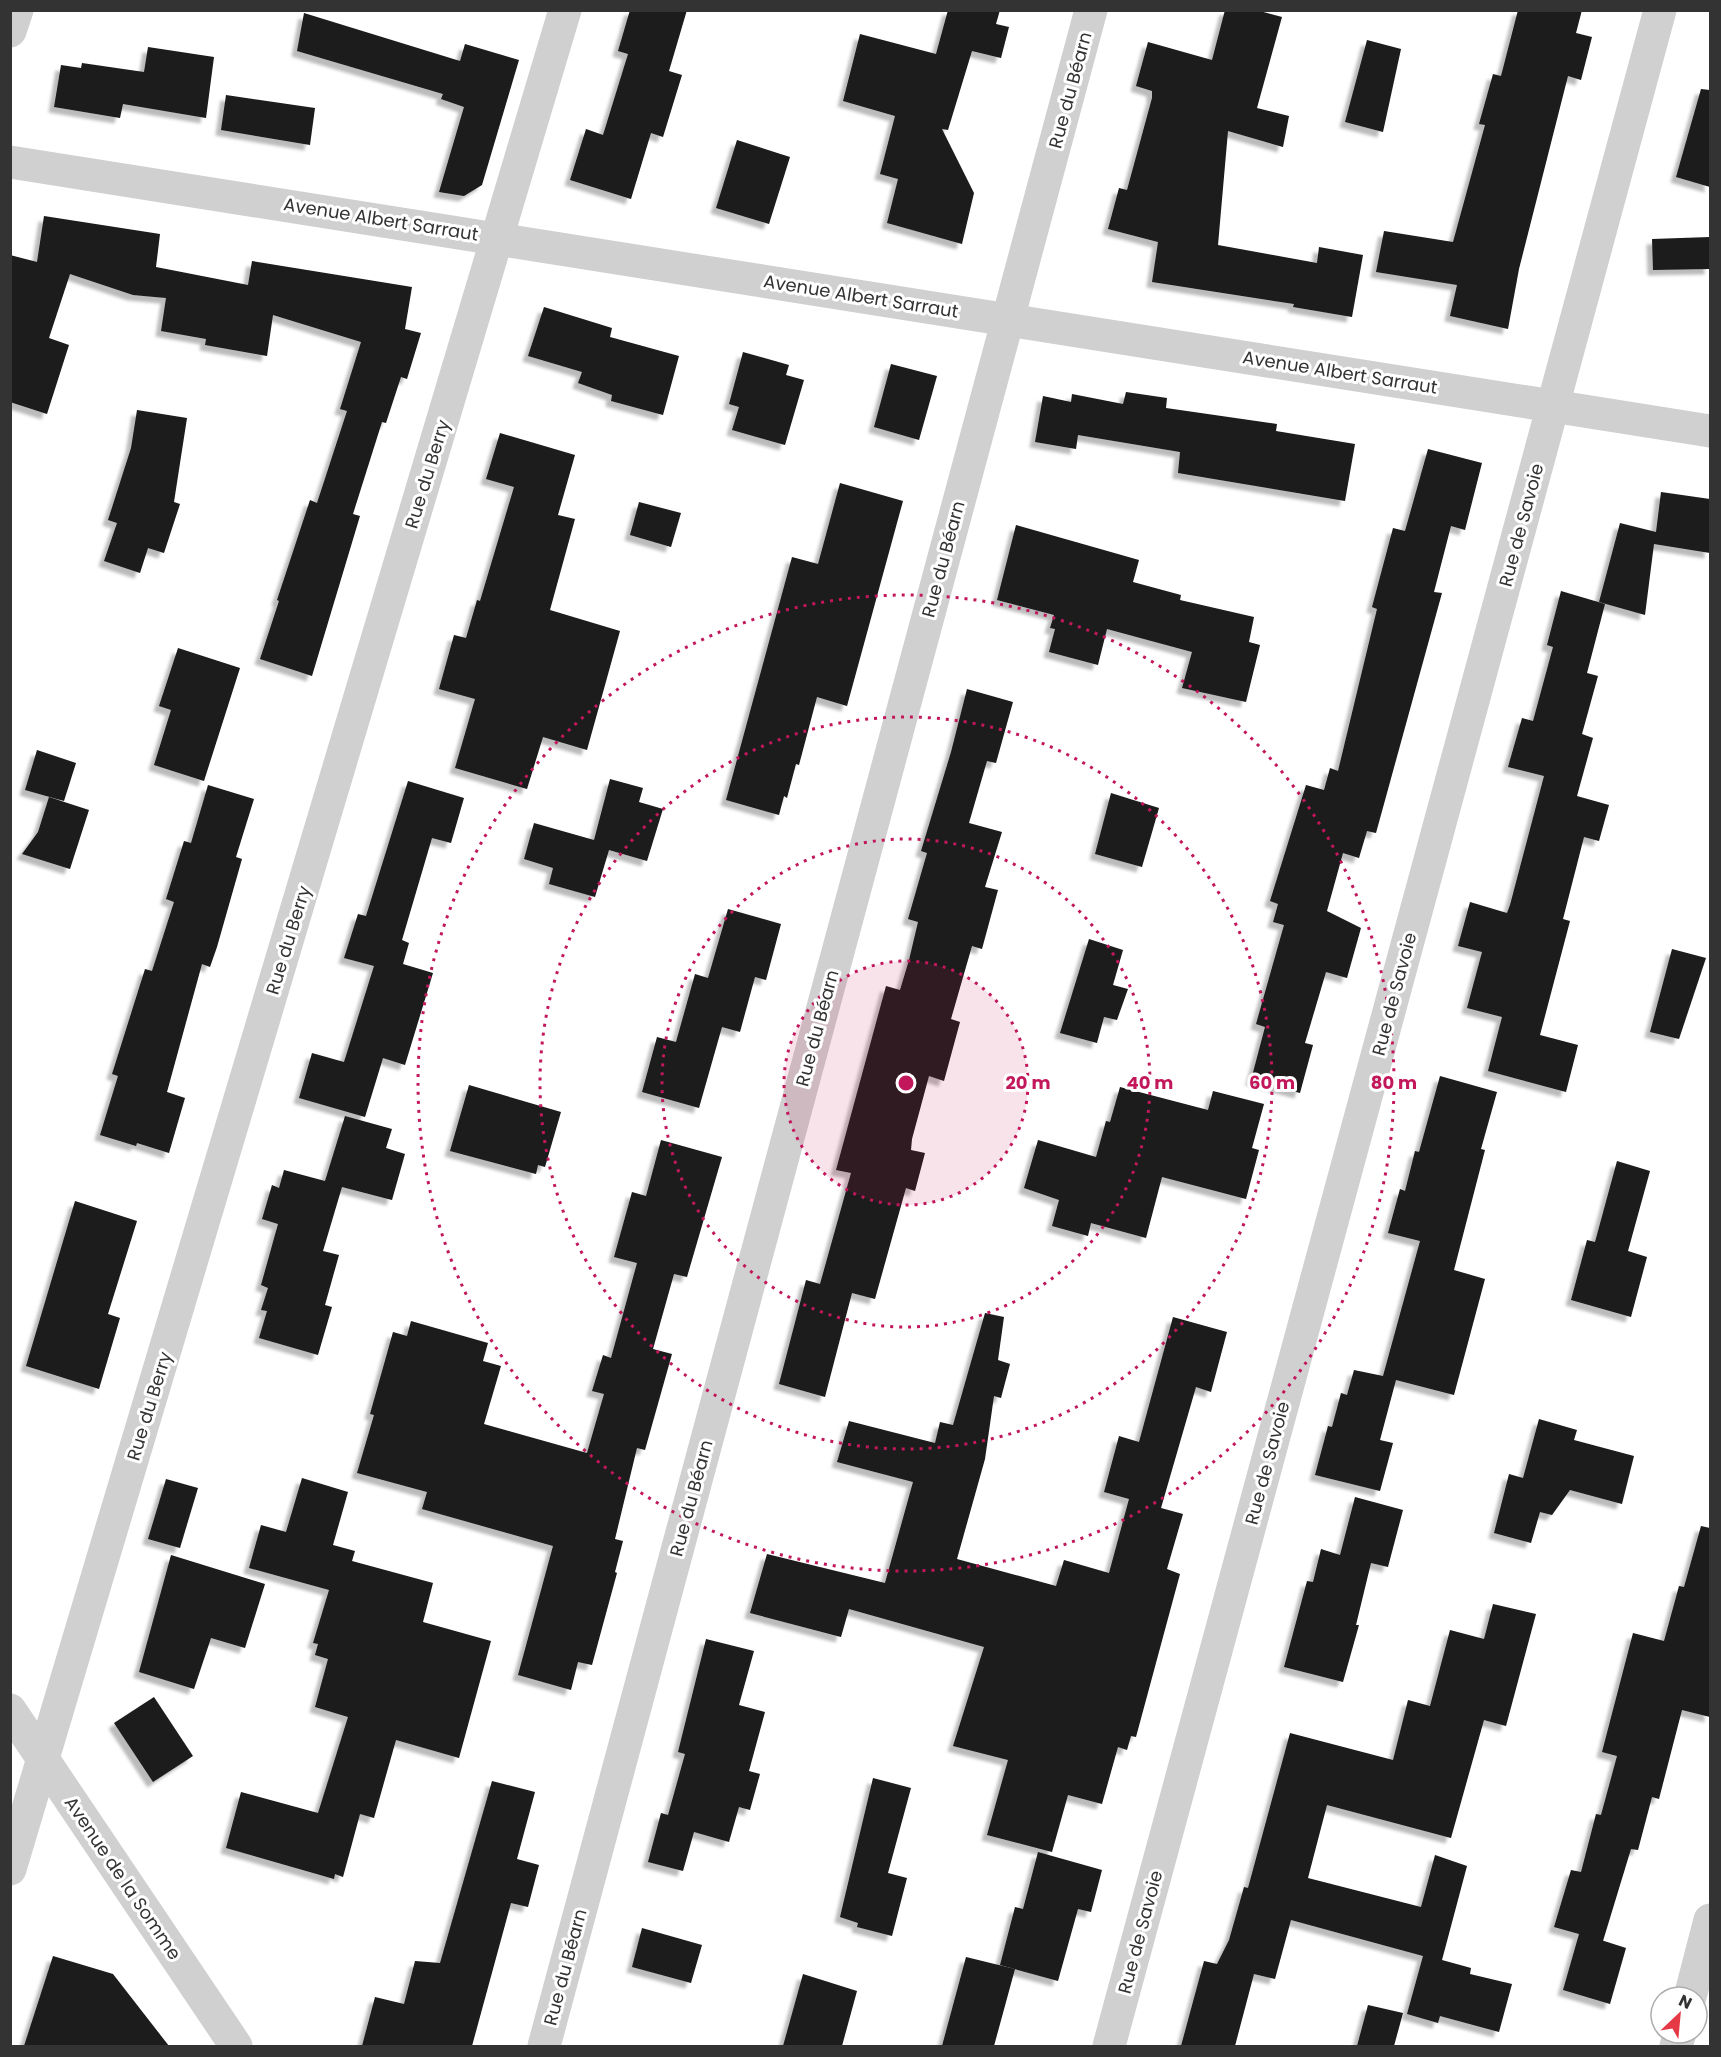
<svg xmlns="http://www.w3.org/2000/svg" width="1721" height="2057" viewBox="0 0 1721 2057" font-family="Poppins,sans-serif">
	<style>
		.building { fill: #1a1a1a; filter: url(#shadow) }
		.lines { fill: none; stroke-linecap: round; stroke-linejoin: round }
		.minor { stroke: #d0d0d0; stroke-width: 33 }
		.ring { fill: none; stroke: #c2185b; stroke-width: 3; stroke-dasharray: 3 6 }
		.labels { text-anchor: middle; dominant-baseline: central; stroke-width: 6; stroke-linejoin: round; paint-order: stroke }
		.street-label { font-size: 18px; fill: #333; stroke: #fff }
		.centre { fill: #c2185b; stroke: #fff; stroke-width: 3 }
		.ring-label { font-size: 18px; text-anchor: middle; font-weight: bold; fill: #c2185b; stroke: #fff; stroke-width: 6; stroke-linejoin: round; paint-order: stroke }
	</style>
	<defs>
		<filter id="shadow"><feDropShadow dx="-5.5" dy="5.5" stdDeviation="1.5" flood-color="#0004"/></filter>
	</defs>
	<rect width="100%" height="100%" fill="#fff"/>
	<g class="building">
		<path d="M630 10H687L669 71 682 75 663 137 651 133 631 199 570 180 586 129 603 135 628 54 618 51Z"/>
		<path d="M948 10H1000L996 24 1009 27 1001 58 972 51 948 130 942 129 974 193 962 244 887 223 898 179 880 174 895 116 843 101 860 34 936 54Z"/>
		<path d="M1225 10H1256L1282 17 1257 108 1289 116 1283 147 1228 131 1218 245 1317 263 1319 247 1363 255 1352 317 1293 307 1294 304 1152 282 1158 242 1108 229 1119 188 1127 190 1152 98V91L1136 86 1148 42 1212 60Z"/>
		<path d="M1518 10H1582L1576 33 1592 37 1581 80 1568 76 1519 269 1508 329 1450 316 1457 285 1376 272 1384 231 1453 242 1485 125 1479 124 1493 74 1501 76Z"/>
		<path d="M304 13 460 61 465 44 519 60 482 185 464 196 439 192 464 107 441 99 443 94 297 51Z"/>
		<path d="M1367 40 1401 49 1383 132 1345 122Z"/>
		<path d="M148 47 214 57 206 118 123 104 120 118 54 107 61 65 81 68 82 63 144 72Z"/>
		<path d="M1701 89 1710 90V187L1676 177Z"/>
		<path d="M226 95 315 108 310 145 221 130Z"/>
		<path d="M737 140 790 157 769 224 716 208Z"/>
		<path d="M44 216 160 234 156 267 248 285 252 261 412 287 405 329 421 333 407 379 401 377 386 423 382 422 353 514 360 516 312 676 260 659 279 601 277 600 310 500 317 503 347 411 340 409 361 342 273 315 267 356 205 345 206 339 161 331 166 298 133 295 70 274 49 338 69 345 47 414 10 402V255L37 262Z"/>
		<path d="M1710 237V269L1653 270 1652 239Z"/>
		<path d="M544 307 612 328 610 337 679 356 663 415 611 401 612 395 578 383 582 372 528 356Z"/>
		<path d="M743 352 789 365 786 375 804 380 785 445 732 430 739 407 729 404Z"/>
		<path d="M891 364 937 376 919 440 874 427Z"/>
		<path d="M1126 392 1167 398 1166 408 1277 424 1276 431 1355 444 1345 501 1178 473 1180 452 1078 435 1076 449 1035 442 1043 396 1071 402 1072 394 1123 404Z"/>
		<path d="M137 410 187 418 174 502 180 504 164 553 148 548 140 573 104 561 117 523 108 520 131 448Z"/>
		<path d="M500 433 575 455 558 515 575 519 550 610 620 631 587 750 543 737 527 789 455 768 475 699 439 689 454 635 466 638 477 600 480 601 514 487 486 479Z"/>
		<path d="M1428 449 1482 463 1465 530 1451 526 1434 592 1442 593 1376 833 1367 831 1359 858 1343 853 1327 911 1361 928 1347 978 1326 972 1305 1043 1313 1045 1300 1093 1251 1080 1265 1027 1256 1024 1284 925 1273 922 1278 904 1270 901 1306 785 1324 790 1330 768 1338 771 1377 609 1372 607 1393 528 1405 531Z"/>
		<path d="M840 483 903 501 847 706 817 697 799 765 796 764 787 798 784 796 779 815 726 800 792 557 818 564Z"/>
		<path d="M1661 492 1710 499V553L1654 544 1645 615 1599 602 1620 523 1656 532Z"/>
		<path d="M639 502 681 513 671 547 630 535Z"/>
		<path d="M1016 525 1139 560 1133 582 1181 595 1180 600 1254 617 1249 642 1260 645 1246 702 1182 688 1192 652 1107 629 1098 665 1049 652 1055 629 1050 628 1054 615 997 600Z"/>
		<path d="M1561 591 1605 604 1587 673 1598 676 1582 734 1593 738 1577 796 1609 805 1599 841 1584 837 1563 919 1570 921 1540 1035 1578 1045 1566 1092 1488 1071 1502 1017 1467 1008 1482 952 1458 946 1470 902 1507 913 1510 905 1544 776 1508 767 1522 718 1533 721 1553 647 1547 645Z"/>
		<path d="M178 648 240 668 204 781 154 765 171 710 159 706Z"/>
		<path d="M967 689 1013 702 996 763 987 761 969 823 1002 832 985 887 998 890 982 949 972 946 951 1019 960 1022 944 1081 929 1076 912 1139 911 1150 925 1153 915 1191 906 1188 875 1299 852 1293 825 1397 779 1384 806 1280 820 1284 851 1173 836 1170 886 986 900 990 909 960 918 922 908 919 927 853 921 851 951 752Z"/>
		<path d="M37 750 76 763 64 801 25 790Z"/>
		<path d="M610 779 643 788 639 802 663 809 647 861 609 850 595 897 549 884 553 868 524 859 534 823 594 840Z"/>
		<path d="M408 781 464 798 451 843 432 838 402 940 409 943 403 964 433 973 405 1065 383 1058 365 1117 299 1098 312 1053 344 1062 374 966 344 958 358 914 366 916Z"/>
		<path d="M208 785 254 799 236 857 242 859 217 947 210 967 202 964 167 1092 185 1098 169 1153 137 1143 136 1146 100 1135 118 1076 112 1074 145 969 152 971 174 902 166 899 184 841 191 843Z"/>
		<path d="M1111 793 1159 808 1142 867 1095 854Z"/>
		<path d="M49 797 89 810 70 869 22 854 38 832Z"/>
		<path d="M728 909 781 924 766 980 755 977 740 1032 722 1027 699 1108 642 1092 657 1037 676 1042 695 974 708 978Z"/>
		<path d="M1089 939 1123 950 1113 985 1128 989 1117 1020 1104 1017 1097 1043 1060 1033Z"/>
		<path d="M1672 949 1706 958 1679 1039 1650 1032Z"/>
		<path d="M1440 1076 1497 1092 1481 1149 1485 1150 1454 1270 1485 1279 1454 1395 1396 1380 1380 1440 1393 1443 1380 1491 1315 1475 1328 1426 1332 1427 1341 1393 1347 1395 1354 1370 1383 1376 1420 1241 1388 1233 1400 1189 1405 1191 1415 1151 1419 1152Z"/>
		<path d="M469 1085 561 1112 545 1167 538 1165 536 1174 450 1151Z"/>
		<path d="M1120 1087 1208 1110 1213 1091 1264 1104 1252 1148 1259 1150 1246 1199 1162 1177 1146 1238 1091 1223 1088 1236 1052 1226 1059 1200 1024 1188 1038 1140 1096 1157 1106 1121 1110 1122Z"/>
		<path d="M345 1116 392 1129 386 1148 405 1154 392 1200 342 1187 323 1251 339 1255 325 1305 332 1307 318 1355 259 1338 267 1311 261 1310 268 1288 261 1285 278 1224 262 1219 272 1185 279 1188 284 1170 325 1181Z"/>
		<path d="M661 1140 722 1157 687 1277 674 1274 653 1349 672 1354 645 1450 637 1448 615 1539 623 1541 615 1572 617 1573 592 1665 578 1662 571 1690 518 1675 553 1546 422 1509 427 1492 357 1473 374 1415 370 1414 393 1332 407 1336 411 1321 488 1343 483 1361 501 1366 484 1424 587 1453 604 1394 592 1391 603 1355 611 1358 637 1263 614 1257 632 1192 646 1196Z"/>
		<path d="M1617 1161 1650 1171 1628 1251 1647 1257 1631 1317 1571 1300 1587 1240 1595 1242Z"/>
		<path d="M75 1201 137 1221 108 1314 120 1318 99 1389 26 1366Z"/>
		<path d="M985 1313 1004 1317 998 1360 1010 1364 1001 1398 994 1396 985 1459 957 1559 1056 1586 1064 1560 1109 1573 1129 1499 1104 1492 1119 1436 1139 1442 1173 1317 1227 1332 1211 1392 1196 1387 1161 1508 1183 1514 1167 1569 1180 1574 1136 1737 1131 1736 1127 1750 1118 1747 1102 1804 1068 1795 1052 1852 987 1835 1008 1760 953 1746 984 1647 849 1609 841 1637 750 1613 767 1554 885 1583 913 1482 837 1462 849 1421 935 1443 940 1422 953 1425Z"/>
		<path d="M1539 1419 1577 1430 1574 1440 1634 1456 1622 1504 1570 1490 1552 1515 1540 1512 1531 1543 1494 1533 1509 1474 1523 1478Z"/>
		<path d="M302 1478 348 1492 333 1545 355 1551 352 1561 433 1583 423 1622 491 1641 459 1758 396 1740 374 1818 360 1814 343 1877 335 1874 334 1879 226 1848 241 1792 318 1813 348 1717 315 1707 328 1659 315 1655 318 1644 313 1643 329 1590 249 1568 261 1525 286 1532Z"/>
		<path d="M166 1479 198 1488 180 1548 148 1539Z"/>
		<path d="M1355 1497 1403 1510 1388 1567 1371 1563 1356 1625H1359L1343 1682 1284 1667 1307 1581 1313 1582 1321 1549 1340 1555Z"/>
		<path d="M1701 1526 1710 1528V1717L1682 1710 1659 1799 1652 1797 1638 1850 1631 1849 1603 1941 1601 1940 1626 1948 1610 2004 1563 1990 1579 1934 1554 1927 1571 1870 1581 1872 1596 1814 1601 1815 1617 1756 1602 1752 1633 1633 1664 1641 1679 1586 1684 1587Z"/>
		<path d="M171 1555 265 1584 245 1648 211 1638 194 1689 139 1672Z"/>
		<path d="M1493 1604 1536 1614 1506 1726 1484 1720 1451 1838 1327 1805 1308 1878 1421 1907 1435 1855 1467 1866 1442 1960 1471 1968 1470 1974 1512 1984 1499 2032 1440 2016 1438 2023 1407 2014 1423 1956 1291 1920 1275 1979 1254 1974 1235 2046H1181L1204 1961 1217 1964 1229 1940 1244 1887 1248 1888 1290 1733 1393 1760 1408 1700 1430 1706 1450 1630 1484 1639Z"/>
		<path d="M706 1639 754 1651 739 1705 765 1712 749 1771 760 1774 750 1810 739 1807 729 1842 694 1832 683 1871 648 1862 661 1813 668 1815 685 1754 678 1752Z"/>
		<path d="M154 1697 193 1756 153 1782 114 1723Z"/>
		<path d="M873 1778 911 1788 888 1873 907 1878 892 1936 857 1927 858 1923 840 1917Z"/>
		<path d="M492 1781 535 1792 517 1859 539 1865 528 1907 511 1903 472 2046H362L375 1997 404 2004 415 1961 440 1963Z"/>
		<path d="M1038 1852 1102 1870 1091 1912 1078 1909 1058 1981 1000 1965 1015 1907 1023 1909Z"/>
		<path d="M642 1928 702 1945 691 1983 632 1967Z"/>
		<path d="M53 1956 113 1974 169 2046H24Z"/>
		<path d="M966 1957 1015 1969 994 2046H942Z"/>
		<path d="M803 1974 857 1991 842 2046H783Z"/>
		<path d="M1368 2005 1403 2013 1394 2046H1357Z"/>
	</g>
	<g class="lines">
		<g class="minor">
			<path d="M10 31 17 10"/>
			<path d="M10 162 1710 431"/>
			<path d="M10 1710 236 2046"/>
			<path d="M10 1869 565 10"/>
			<path d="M1690 1997 1710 1920"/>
			<path d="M544 2046 1091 10"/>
			<path d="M1109 2046 1660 10"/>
			<path d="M1676 2046 1680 2033"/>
		</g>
	</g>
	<circle cx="906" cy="1083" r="122" fill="#c2185b" fill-opacity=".12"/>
	<g class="ring">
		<circle cx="906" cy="1083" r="122"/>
		<circle cx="906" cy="1083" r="244"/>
		<circle cx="906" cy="1083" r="366"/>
		<circle cx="906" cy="1083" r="488"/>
	</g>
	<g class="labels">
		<g class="street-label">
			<text transform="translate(1070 90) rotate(-75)">Rue du Béarn</text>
			<text transform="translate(381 219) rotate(9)">Avenue Albert Sarraut</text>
			<text transform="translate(861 296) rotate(9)">Avenue Albert Sarraut</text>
			<text transform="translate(1340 372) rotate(9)">Avenue Albert Sarraut</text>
			<text transform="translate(427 474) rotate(-73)">Rue du Berry</text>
			<text transform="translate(1521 525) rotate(-75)">Rue de Savoie</text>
			<text transform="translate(943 559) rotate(-75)">Rue du Béarn</text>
			<text transform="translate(288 940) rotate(-73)">Rue du Berry</text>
			<text transform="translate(1394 994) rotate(-75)">Rue de Savoie</text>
			<text transform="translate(817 1028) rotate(-75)">Rue du Béarn</text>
			<text transform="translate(149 1406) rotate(-73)">Rue du Berry</text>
			<text transform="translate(1267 1463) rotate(-75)">Rue de Savoie</text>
			<text transform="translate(691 1498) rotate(-75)">Rue du Béarn</text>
			<text transform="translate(123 1878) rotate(56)">Avenue de la Somme</text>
			<text transform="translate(1140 1932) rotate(-75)">Rue de Savoie</text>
			<text transform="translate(565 1967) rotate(-75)">Rue du Béarn</text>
		</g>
	</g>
	<circle cx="906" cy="1083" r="9" class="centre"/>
	<g class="ring-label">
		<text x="1028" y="1089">20 m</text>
		<text x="1150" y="1089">40 m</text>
		<text x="1272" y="1089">60 m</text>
		<text x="1394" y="1089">80 m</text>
	</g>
	<rect width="1721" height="2057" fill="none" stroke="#333333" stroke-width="24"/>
	<g transform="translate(1679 2015) rotate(26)"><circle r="28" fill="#ffffff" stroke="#adadad" stroke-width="1.5"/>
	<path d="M0-4.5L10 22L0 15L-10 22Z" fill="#e63946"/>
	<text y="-9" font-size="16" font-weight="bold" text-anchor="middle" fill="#333333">N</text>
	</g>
</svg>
